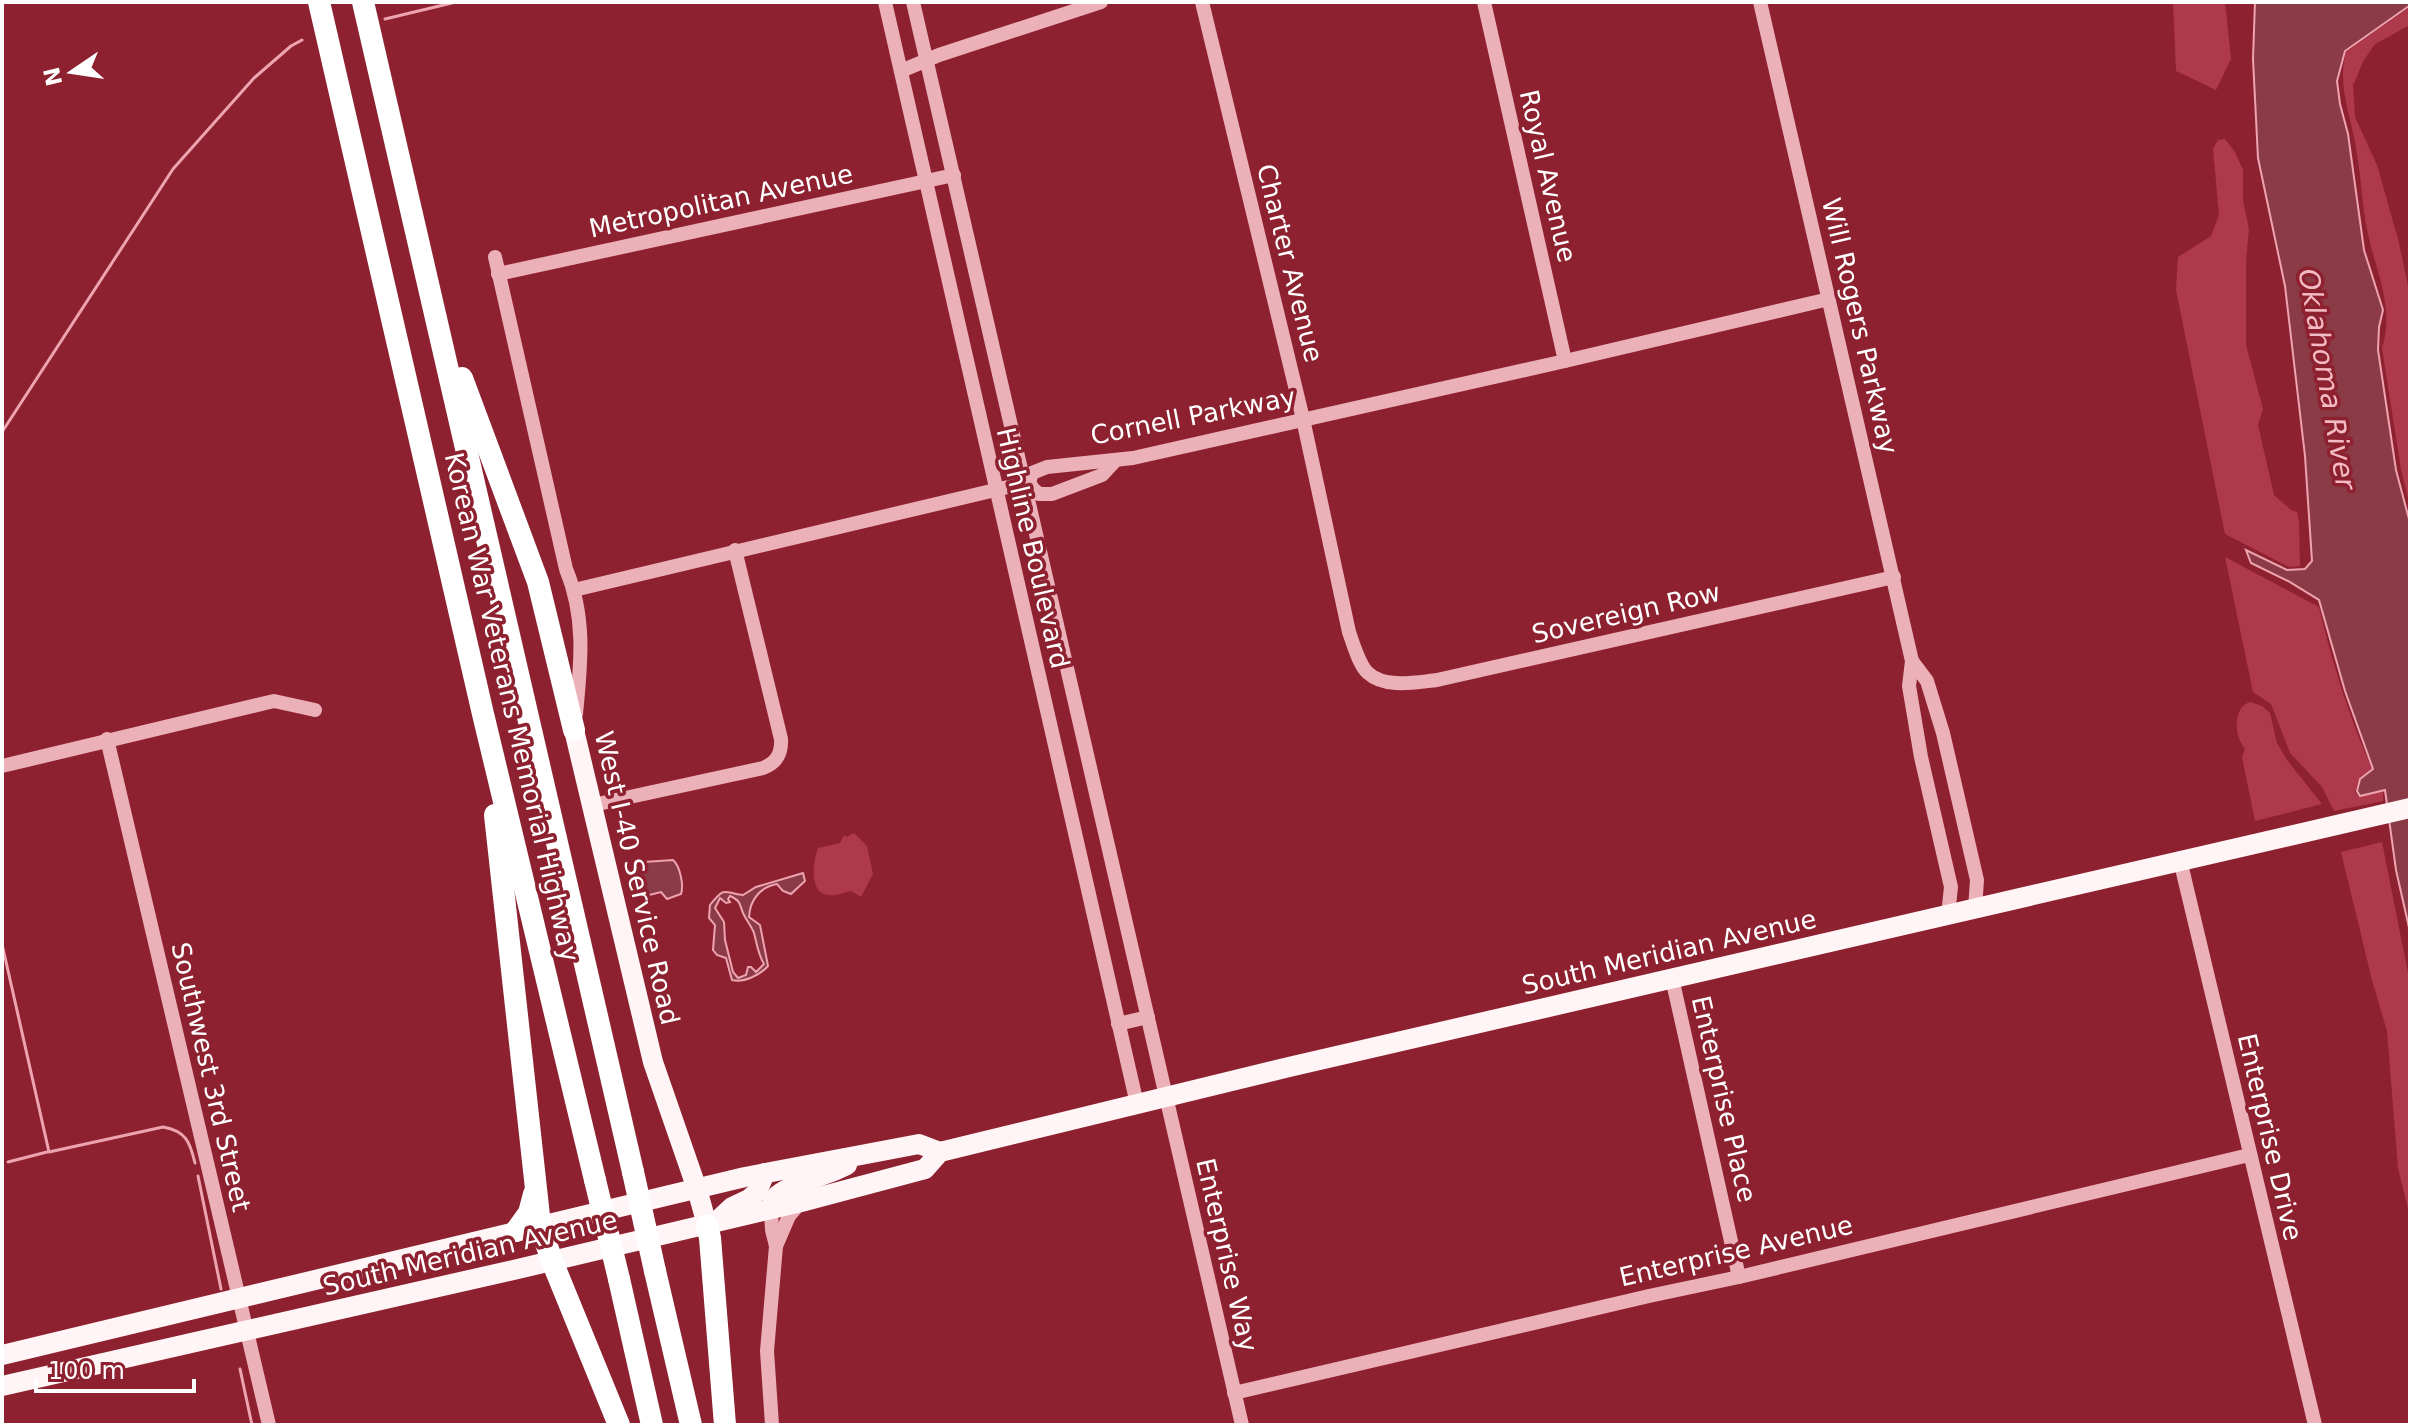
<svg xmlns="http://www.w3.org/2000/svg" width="2412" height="1427" viewBox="0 0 2412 1427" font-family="'DejaVu Sans',sans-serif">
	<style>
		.green { fill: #ad394b }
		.water { fill: #8a3b46; stroke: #eda4b0; stroke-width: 2; fill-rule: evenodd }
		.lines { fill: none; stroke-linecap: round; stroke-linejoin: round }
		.stream { stroke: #eda4b0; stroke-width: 3 }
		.minor { stroke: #ecb0b9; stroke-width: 14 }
		.major { stroke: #fff5f6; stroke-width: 20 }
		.highway { stroke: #fff; stroke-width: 22 }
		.highway-bridge { stroke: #fff; stroke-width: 22 }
		.labels { text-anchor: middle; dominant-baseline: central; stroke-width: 7; stroke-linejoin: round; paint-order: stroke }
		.street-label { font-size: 26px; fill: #fff; stroke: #8e2130 }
		.water-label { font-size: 28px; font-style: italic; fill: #f3bcc5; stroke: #8e2130 }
	</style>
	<rect width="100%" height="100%" fill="#8e2130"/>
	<g class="green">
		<path d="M2173 2H2225L2231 59 2216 90 2176 71Z"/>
		<path d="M2410 7V25L2375 44 2364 60 2353 85 2355 117 2377 165 2398 239 2410 295V506L2401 470 2382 348C2395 308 2376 272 2368 234 2361 202 2361 169 2354 137 2348 108 2338 82 2346 52Z"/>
		<path d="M2225 139 2235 152 2243 170V200L2249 229 2246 262V345L2263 409 2258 425 2274 495 2291 510 2297 512 2299 522 2300 566 2289 567 2225 534 2176 290 2178 257 2211 236 2219 215 2213 149 2218 140Z"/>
		<path d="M2225 557 2319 607C2333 666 2348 713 2372 769L2359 779 2355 792 2359 797 2383 791V801L2334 811 2322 787 2290 753 2271 704 2253 692Z"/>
		<path d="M2250 702 2262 706 2270 713 2277 743 2287 760 2322 804 2255 821 2242 757 2245 749C2235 737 2231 709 2250 702Z"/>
		<path d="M854 833 867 846 873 874 861 897 851 891C845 892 836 896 830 895 808 895 813 861 818 848L840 843 844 835 847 837Z"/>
		<path d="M2382 842 2410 983V1217L2398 1168 2387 1031 2372 980 2341 852Z"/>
	</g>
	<g class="water">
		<path d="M2255 2H2410L2409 6 2345 51 2337 81 2340 104 2348 134 2364 250 2383 310 2379 327 2378 350 2396 470 2410 523V932L2396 870 2385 790 2360 796 2357 791 2360 779 2373 769 2345 691 2319 600 2288 581 2251 563 2246 550 2287 570 2305 569 2312 561 2305 456 2285 286 2258 158 2253 59Z"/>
		<path d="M673 860C680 866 684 885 681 894L667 899 661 892 645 896 637 872 639 865 644 862Z"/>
		<path d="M803 873 805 881 791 894 783 891 777 884C760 887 750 900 749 917L760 925 768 966C760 975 744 983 732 980L726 958 717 955 713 950 715 925 709 918 710 905C726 885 723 893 743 895L756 887ZM730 896C742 901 739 905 744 915 747 921 752 927 754 933 757 944 758 954 764 964L756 972 751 967H748L746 975 738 978 733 972 725 940 724 922 715 908 720 898 726 903 730 902 728 899Z"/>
	</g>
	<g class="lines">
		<g class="stream">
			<path d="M385 19 456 2"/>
			<path d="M2 432 173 169 254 78 291 46 302 40"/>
			<path d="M2 944 49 1152 163 1127C186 1131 190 1142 195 1163"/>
			<path d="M8 1162 47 1152"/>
			<path d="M198 1176 221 1289"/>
			<path d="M240 1369 252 1425"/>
		</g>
		<g class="minor">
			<path d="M885 2 1137 1104"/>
			<path d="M913 2 1242 1425"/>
			<path d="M1202 2 1303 419 1349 632C1353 643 1359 665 1368 673 1385 689 1417 682 1437 680L1894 577"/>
			<path d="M1484 2 1565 361"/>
			<path d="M1760 2 1912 661 1909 686 1921 757 1951 887 1948 915"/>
			<path d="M901 71 939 55 1101 2"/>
			<path d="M495 257 566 569C586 617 581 663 576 714"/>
			<path d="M498 274 954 175"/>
			<path d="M1029 482 1032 473 1047 467 1133 458 1565 361 1829 299"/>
			<path d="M1029 482 1033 489 1039 494H1052L1102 475 1115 461"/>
			<path d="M574 590 1029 482"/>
			<path d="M1912 661 1927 681 1943 733 1977 880 1975 909"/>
			<path d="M107 739 269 1425"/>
			<path d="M2 766 274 701 315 710"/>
			<path d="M593 805 763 768C776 763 782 754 781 739L735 550"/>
			<path d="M2180 860 2315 1425"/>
			<path d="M1672 978 1739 1277"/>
			<path d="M1118 1024 1148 1017"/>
			<path d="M771 1209 772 1230 776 1246"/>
			<path d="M1234 1393 1649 1296 1739 1277 2249 1155"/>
			<path d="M772 1425 767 1351 776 1246 789 1216 800 1203"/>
		</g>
		<g class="major">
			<path d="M574 730 653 1062 697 1189 707 1225"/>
			<path d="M771 1209C772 1204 772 1201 776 1197 784 1186 830 1175 847 1165"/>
			<path d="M718 1220 732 1207 749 1199 757 1192 765 1173"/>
			<path d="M2 1355 745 1177 919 1144 940 1152"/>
			<path d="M2 1386 522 1268 801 1202 925 1169 940 1152 1289 1067 2410 808"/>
		</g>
		<g class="highway">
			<path d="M319 2 483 714 595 1180"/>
			<path d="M363 2 633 1172"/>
			<path d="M462 378 538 582 574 730"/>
			<path d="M495 815 540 1225 552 1261 619 1425"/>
			<path d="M707 1225 710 1238 725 1425"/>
			<path d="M516 1231 529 1213 534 1194"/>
			<path d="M655 1271 691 1425"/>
			<path d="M619 1279 652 1425"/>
		</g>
		<g class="highway-bridge">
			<path d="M633 1172 655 1271"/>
			<path d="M595 1180 619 1279"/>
		</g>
	</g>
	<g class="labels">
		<g class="street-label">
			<text transform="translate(1548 176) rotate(77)">Royal Avenue</text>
			<text transform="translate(721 201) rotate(-12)">Metropolitan Avenue</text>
			<text transform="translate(1290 263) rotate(76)">Charter Avenue</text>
			<text transform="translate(1860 326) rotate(77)">Will Rogers Parkway</text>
			<text transform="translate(1193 416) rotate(-11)">Cornell Parkway</text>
			<text transform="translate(1033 548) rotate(77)">Highline Boulevard</text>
			<text transform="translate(1626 613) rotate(-13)">Sovereign Row</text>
			<text transform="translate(512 707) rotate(77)">Korean War Veterans Memorial Highway</text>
			<text transform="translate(637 878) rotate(77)">West I-40 Service Road</text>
			<text transform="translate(1669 952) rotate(-13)">South Meridian Avenue</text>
			<text transform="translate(211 1077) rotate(77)">Southwest 3rd Street</text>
			<text transform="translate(1724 1099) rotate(77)">Enterprise Place</text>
			<text transform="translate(2270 1137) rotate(77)">Enterprise Drive</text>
			<text transform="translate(1736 1251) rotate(-13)">Enterprise Avenue</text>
			<text transform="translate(470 1253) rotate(-13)">South Meridian Avenue</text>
			<text transform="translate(1227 1255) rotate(77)">Enterprise Way</text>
		</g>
		<g class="water-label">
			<text transform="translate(2327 379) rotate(80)">Oklahoma River</text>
		</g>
	</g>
	<rect width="2412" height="1427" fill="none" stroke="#ffffff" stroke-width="8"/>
	<g transform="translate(72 72) rotate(257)" stroke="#8e2130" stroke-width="6" paint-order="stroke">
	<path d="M0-6L14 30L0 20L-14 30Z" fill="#ffffff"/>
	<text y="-12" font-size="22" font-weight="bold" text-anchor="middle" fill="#ffffff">N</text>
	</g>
	<path d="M36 1379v12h158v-12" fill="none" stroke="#ffffff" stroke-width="4"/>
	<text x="48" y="1379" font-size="24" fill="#ffffff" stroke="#8e2130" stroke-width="6" paint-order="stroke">100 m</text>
</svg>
